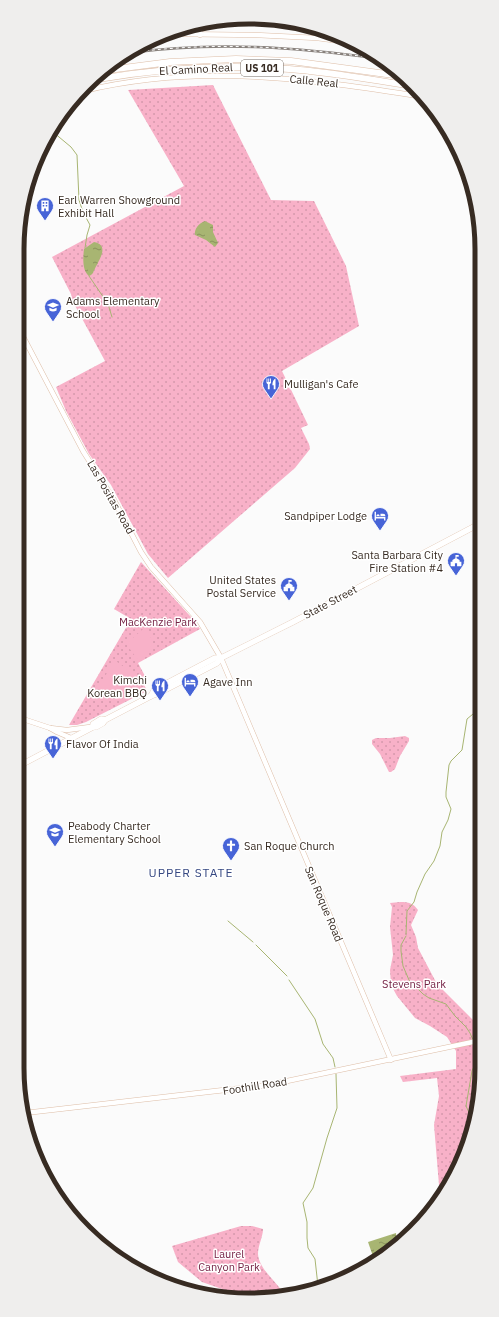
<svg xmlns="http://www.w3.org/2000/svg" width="499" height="1317" viewBox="0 0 499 1317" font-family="'IBM Plex Sans',sans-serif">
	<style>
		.green { fill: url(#green-dots) }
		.pitch { fill: #f8b1c8 }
		.water { fill: url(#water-ripples) }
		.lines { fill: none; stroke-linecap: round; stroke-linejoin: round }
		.stream { stroke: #a8b572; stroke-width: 1 }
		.secondary-casing { stroke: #debea7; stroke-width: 5.5 }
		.primary-casing { stroke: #debea7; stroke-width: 6 }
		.highway-casing { stroke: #debea7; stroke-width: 7 }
		.secondary { stroke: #fff; stroke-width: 4.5 }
		.primary { stroke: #fff; stroke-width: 5.5 }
		.highway { stroke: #fff; stroke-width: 6 }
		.rail-casing { stroke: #88817c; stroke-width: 2.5 }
		.rail { stroke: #fff; stroke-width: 1; stroke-dasharray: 3; stroke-linecap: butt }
		.labels { text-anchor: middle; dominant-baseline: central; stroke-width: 3; stroke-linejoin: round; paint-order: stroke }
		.shield { fill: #fff; stroke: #736b64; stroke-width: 1 }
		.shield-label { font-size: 10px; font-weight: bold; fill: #372b22 }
		.street-label { font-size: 11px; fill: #372b22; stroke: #fff }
		.poi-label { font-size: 11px; fill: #372b22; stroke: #fff; text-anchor: start }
		.park-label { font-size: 11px; fill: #752245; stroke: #fff }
		.neighbourhood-label { font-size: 12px; letter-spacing: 1px; fill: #354781; stroke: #fff }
		.rim { fill: none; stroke: #372b22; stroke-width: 5 }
	</style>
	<defs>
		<pattern id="green-dots" width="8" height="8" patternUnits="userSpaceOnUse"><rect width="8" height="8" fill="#f8b1c8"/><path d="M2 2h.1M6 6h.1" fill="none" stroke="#d598ac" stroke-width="1.8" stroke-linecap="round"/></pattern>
		<pattern id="water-ripples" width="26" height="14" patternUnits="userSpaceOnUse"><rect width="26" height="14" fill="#a8b572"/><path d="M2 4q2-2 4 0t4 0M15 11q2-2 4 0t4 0" fill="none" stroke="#8a935d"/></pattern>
	</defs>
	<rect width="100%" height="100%" fill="#fbfbfb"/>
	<g class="green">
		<path d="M213 85 271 200 314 201 346 266 359 326 282 371 308 425 301 428 309 444 310 449 295 468 168 578 148 554 111 485 89 454 66 411 56 387 105 361 72 300 71 294 52 257 184 186 128 90Z"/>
		<path d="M141 562 191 617 200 629 138 663 145 676 141 678 147 691 86 722 77 725H69L131 619 114 609Z"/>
		<path d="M405 736 409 738V741L400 756 395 769 391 772H389L380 754 372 744V740L376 738H390Z"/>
		<path d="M400 902C409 902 413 903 418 910L411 925 416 937 418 948 437 984 482 1029V1068L474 1128 440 1197 434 1125 439 1096 437 1078 403 1082 400 1076 456 1069V1051L447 1037 430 1026 415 1018 397 996 391 985 390 970 393 955 390 927 392 907 390 903Z"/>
		<path d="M241 1226H252L263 1229C263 1237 258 1245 258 1254 259 1270 278 1282 285 1296L245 1297 202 1282 178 1262 172 1246Z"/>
		<path d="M372 1261V1264L344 1275 343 1270Z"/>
	</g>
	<g class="pitch">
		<path d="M143 629C159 640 151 652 138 660L126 644Z"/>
		<path d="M116 661 140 679C130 696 118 702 98 694L100 687 112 662Z"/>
	</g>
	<g class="water">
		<path d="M205 221 213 225V232L218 243 215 247 206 240 195 235C194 229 199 223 205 221Z"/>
		<path d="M94 242C112 245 96 264 93 273L91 275 89 276C82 271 83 257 84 249Z"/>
		<path d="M396 1233 397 1244 378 1261 375 1262 368 1242Z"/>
	</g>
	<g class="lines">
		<g class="stream">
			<path d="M53 132 71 147 77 155 79 200 83 212 90 225 87 235 85 248"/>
			<path d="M89 276 108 304 112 317"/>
			<path d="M228 921 253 942"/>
			<path d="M406 934 407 911 414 902 417 892 425 874 434 861 440 846 442 832 448 820 451 809 446 797V792L449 765 451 761 462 750 467 719 473 714 481 711"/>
			<path d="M406 936 401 945V951L403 966 409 980 423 994 429 998 446 1004 455 1016 466 1027 470 1033 473 1040"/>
			<path d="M256 945 287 976"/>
			<path d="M289 980 315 1019 323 1044 333 1058 335 1067"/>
			<path d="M471 1133 470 1131 472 1119 466 1106 472 1071 477 1060 474 1043"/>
			<path d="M318 1286 315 1259 308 1248 307 1238V1222L303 1203 313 1188 327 1138 337 1108 336 1074"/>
		</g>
		<defs>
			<g id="secondary">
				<path d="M174 34 256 35 317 38 347 42"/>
				<path d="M200 35V25"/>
				<path d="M84 91C200 63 309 79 425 97"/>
				<path d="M17 325 83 451 114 500 141 552 151 567 200 622 221 658 391 1060"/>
				<path d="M17 717 50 728 57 732 71 738"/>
				<path d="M50 728 67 730 90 727"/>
				<path d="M25 1113 268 1085 482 1040"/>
			</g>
			<g id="primary">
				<path d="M151 696 154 690 215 658H221"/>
				<path d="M93 727V724L101 719 105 720 151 696 157 694 217 663 221 658 293 622 481 523"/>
				<path d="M17 767 93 727H96L103 723 105 720"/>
			</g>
			<g id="highway">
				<path d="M108 70 170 62 236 59 291 61 401 76"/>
				<path d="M98 79C162 68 225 64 289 69 331 72 372 80 413 86"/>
			</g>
		</defs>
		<use href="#secondary" class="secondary-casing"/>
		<use href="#primary" class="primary-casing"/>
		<use href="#highway" class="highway-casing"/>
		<use href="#secondary" class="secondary"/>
		<use href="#primary" class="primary"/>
		<use href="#highway" class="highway"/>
		<defs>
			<path id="rail" d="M128 53C216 41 295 47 382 59"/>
		</defs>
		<use href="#rail" class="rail-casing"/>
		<use href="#rail" class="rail"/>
	</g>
	<defs>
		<symbol id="building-pin" viewBox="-11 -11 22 30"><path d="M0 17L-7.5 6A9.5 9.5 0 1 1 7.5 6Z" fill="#4764d7" stroke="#fff"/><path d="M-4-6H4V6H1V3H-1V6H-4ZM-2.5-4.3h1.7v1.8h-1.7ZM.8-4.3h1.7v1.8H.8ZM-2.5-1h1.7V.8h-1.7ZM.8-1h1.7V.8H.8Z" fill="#fff"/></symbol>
		<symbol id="school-pin" viewBox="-11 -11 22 30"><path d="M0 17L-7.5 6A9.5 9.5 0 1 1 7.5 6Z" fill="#4764d7" stroke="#fff"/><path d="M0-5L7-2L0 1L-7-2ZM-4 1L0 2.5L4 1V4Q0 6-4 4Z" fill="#fff"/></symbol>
		<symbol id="restaurant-pin" viewBox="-11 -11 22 30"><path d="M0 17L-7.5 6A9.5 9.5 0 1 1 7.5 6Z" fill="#4764d7" stroke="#fff"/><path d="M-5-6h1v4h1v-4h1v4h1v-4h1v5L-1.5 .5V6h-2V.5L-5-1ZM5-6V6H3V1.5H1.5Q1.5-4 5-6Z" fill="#fff"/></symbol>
		<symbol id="hotel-pin" viewBox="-11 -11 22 30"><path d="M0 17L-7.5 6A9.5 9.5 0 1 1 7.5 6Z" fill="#4764d7" stroke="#fff"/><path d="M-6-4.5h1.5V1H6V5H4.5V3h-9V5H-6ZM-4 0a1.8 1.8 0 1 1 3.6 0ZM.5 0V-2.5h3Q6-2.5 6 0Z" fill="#fff"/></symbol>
		<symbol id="civic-pin" viewBox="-11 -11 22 30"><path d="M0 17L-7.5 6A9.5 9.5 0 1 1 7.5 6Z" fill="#4764d7" stroke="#fff"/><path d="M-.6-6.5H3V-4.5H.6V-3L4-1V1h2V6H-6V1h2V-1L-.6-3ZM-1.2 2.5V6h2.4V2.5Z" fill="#fff"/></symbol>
		<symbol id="church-pin" viewBox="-11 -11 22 30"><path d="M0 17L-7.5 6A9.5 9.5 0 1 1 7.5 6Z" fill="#4764d7" stroke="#fff"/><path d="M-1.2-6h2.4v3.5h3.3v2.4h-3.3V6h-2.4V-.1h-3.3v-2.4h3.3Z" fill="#fff"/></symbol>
	</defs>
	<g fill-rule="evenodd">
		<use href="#building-pin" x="35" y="196" width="20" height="27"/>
		<use href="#school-pin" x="43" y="297" width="20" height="27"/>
		<use href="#restaurant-pin" x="261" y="374" width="20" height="27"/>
		<use href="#hotel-pin" x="370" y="506" width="20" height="27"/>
		<use href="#civic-pin" x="446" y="551" width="20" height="27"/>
		<use href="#civic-pin" x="279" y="576" width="20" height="27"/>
		<use href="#hotel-pin" x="180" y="672" width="20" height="27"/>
		<use href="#restaurant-pin" x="150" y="676" width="20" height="27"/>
		<use href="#restaurant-pin" x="43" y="734" width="20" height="27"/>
		<use href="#school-pin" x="45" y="822" width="20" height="27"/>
		<use href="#church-pin" x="221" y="836" width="20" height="27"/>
	</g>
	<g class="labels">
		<rect class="shield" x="241" y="60" width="42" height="16" rx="3"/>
		<g class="shield-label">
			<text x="262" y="68">US 101</text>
		</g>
		<g class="street-label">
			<text transform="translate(196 69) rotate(-3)">El Camino Real</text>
			<text transform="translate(314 81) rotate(6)">Calle Real</text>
			<text transform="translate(111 497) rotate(60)">Las Positas Road</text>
			<text transform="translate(330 602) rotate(-28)">State Street</text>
			<text transform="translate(324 904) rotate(67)">San Roque Road</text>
			<text transform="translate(255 1086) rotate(-9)">Foothill Road</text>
		</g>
		<g class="poi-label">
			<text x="58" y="200">Earl Warren Showground<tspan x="58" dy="13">Exhibit Hall</tspan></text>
			<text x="66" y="301">Adams Elementary<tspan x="66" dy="13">School</tspan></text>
			<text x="284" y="384">Mulligan's Cafe</text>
			<text x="367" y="516" text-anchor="end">Sandpiper Lodge</text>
			<text x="443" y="555" text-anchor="end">Santa Barbara City<tspan x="443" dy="13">Fire Station #4</tspan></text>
			<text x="276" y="580" text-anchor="end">United States<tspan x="276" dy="13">Postal Service</tspan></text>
			<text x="147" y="680" text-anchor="end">Kimchi<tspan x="147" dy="13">Korean BBQ</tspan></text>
			<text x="203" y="682">Agave Inn</text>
			<text x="66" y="744">Flavor Of India</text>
			<text x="68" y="826">Peabody Charter<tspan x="68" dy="13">Elementary School</tspan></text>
			<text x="244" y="846">San Roque Church</text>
		</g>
		<g class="park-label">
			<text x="158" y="622">MacKenzie Park</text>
			<text x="414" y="984">Stevens Park</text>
			<text x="229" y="1254">Laurel<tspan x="229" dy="13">Canyon Park</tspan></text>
		</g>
		<g class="neighbourhood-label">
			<text x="191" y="872">UPPER STATE</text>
		</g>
	</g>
	<path d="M0 0H499V1317H0ZM249 24H250A225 225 0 0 1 475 249V1068A225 225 0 0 1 250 1293H249A225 225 0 0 1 24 1068V249A225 225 0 0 1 249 24Z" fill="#efeeed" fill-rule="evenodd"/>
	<path class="rim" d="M249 24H250A225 225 0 0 1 475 249V1068A225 225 0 0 1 250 1293H249A225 225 0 0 1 24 1068V249A225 225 0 0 1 249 24Z"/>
</svg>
